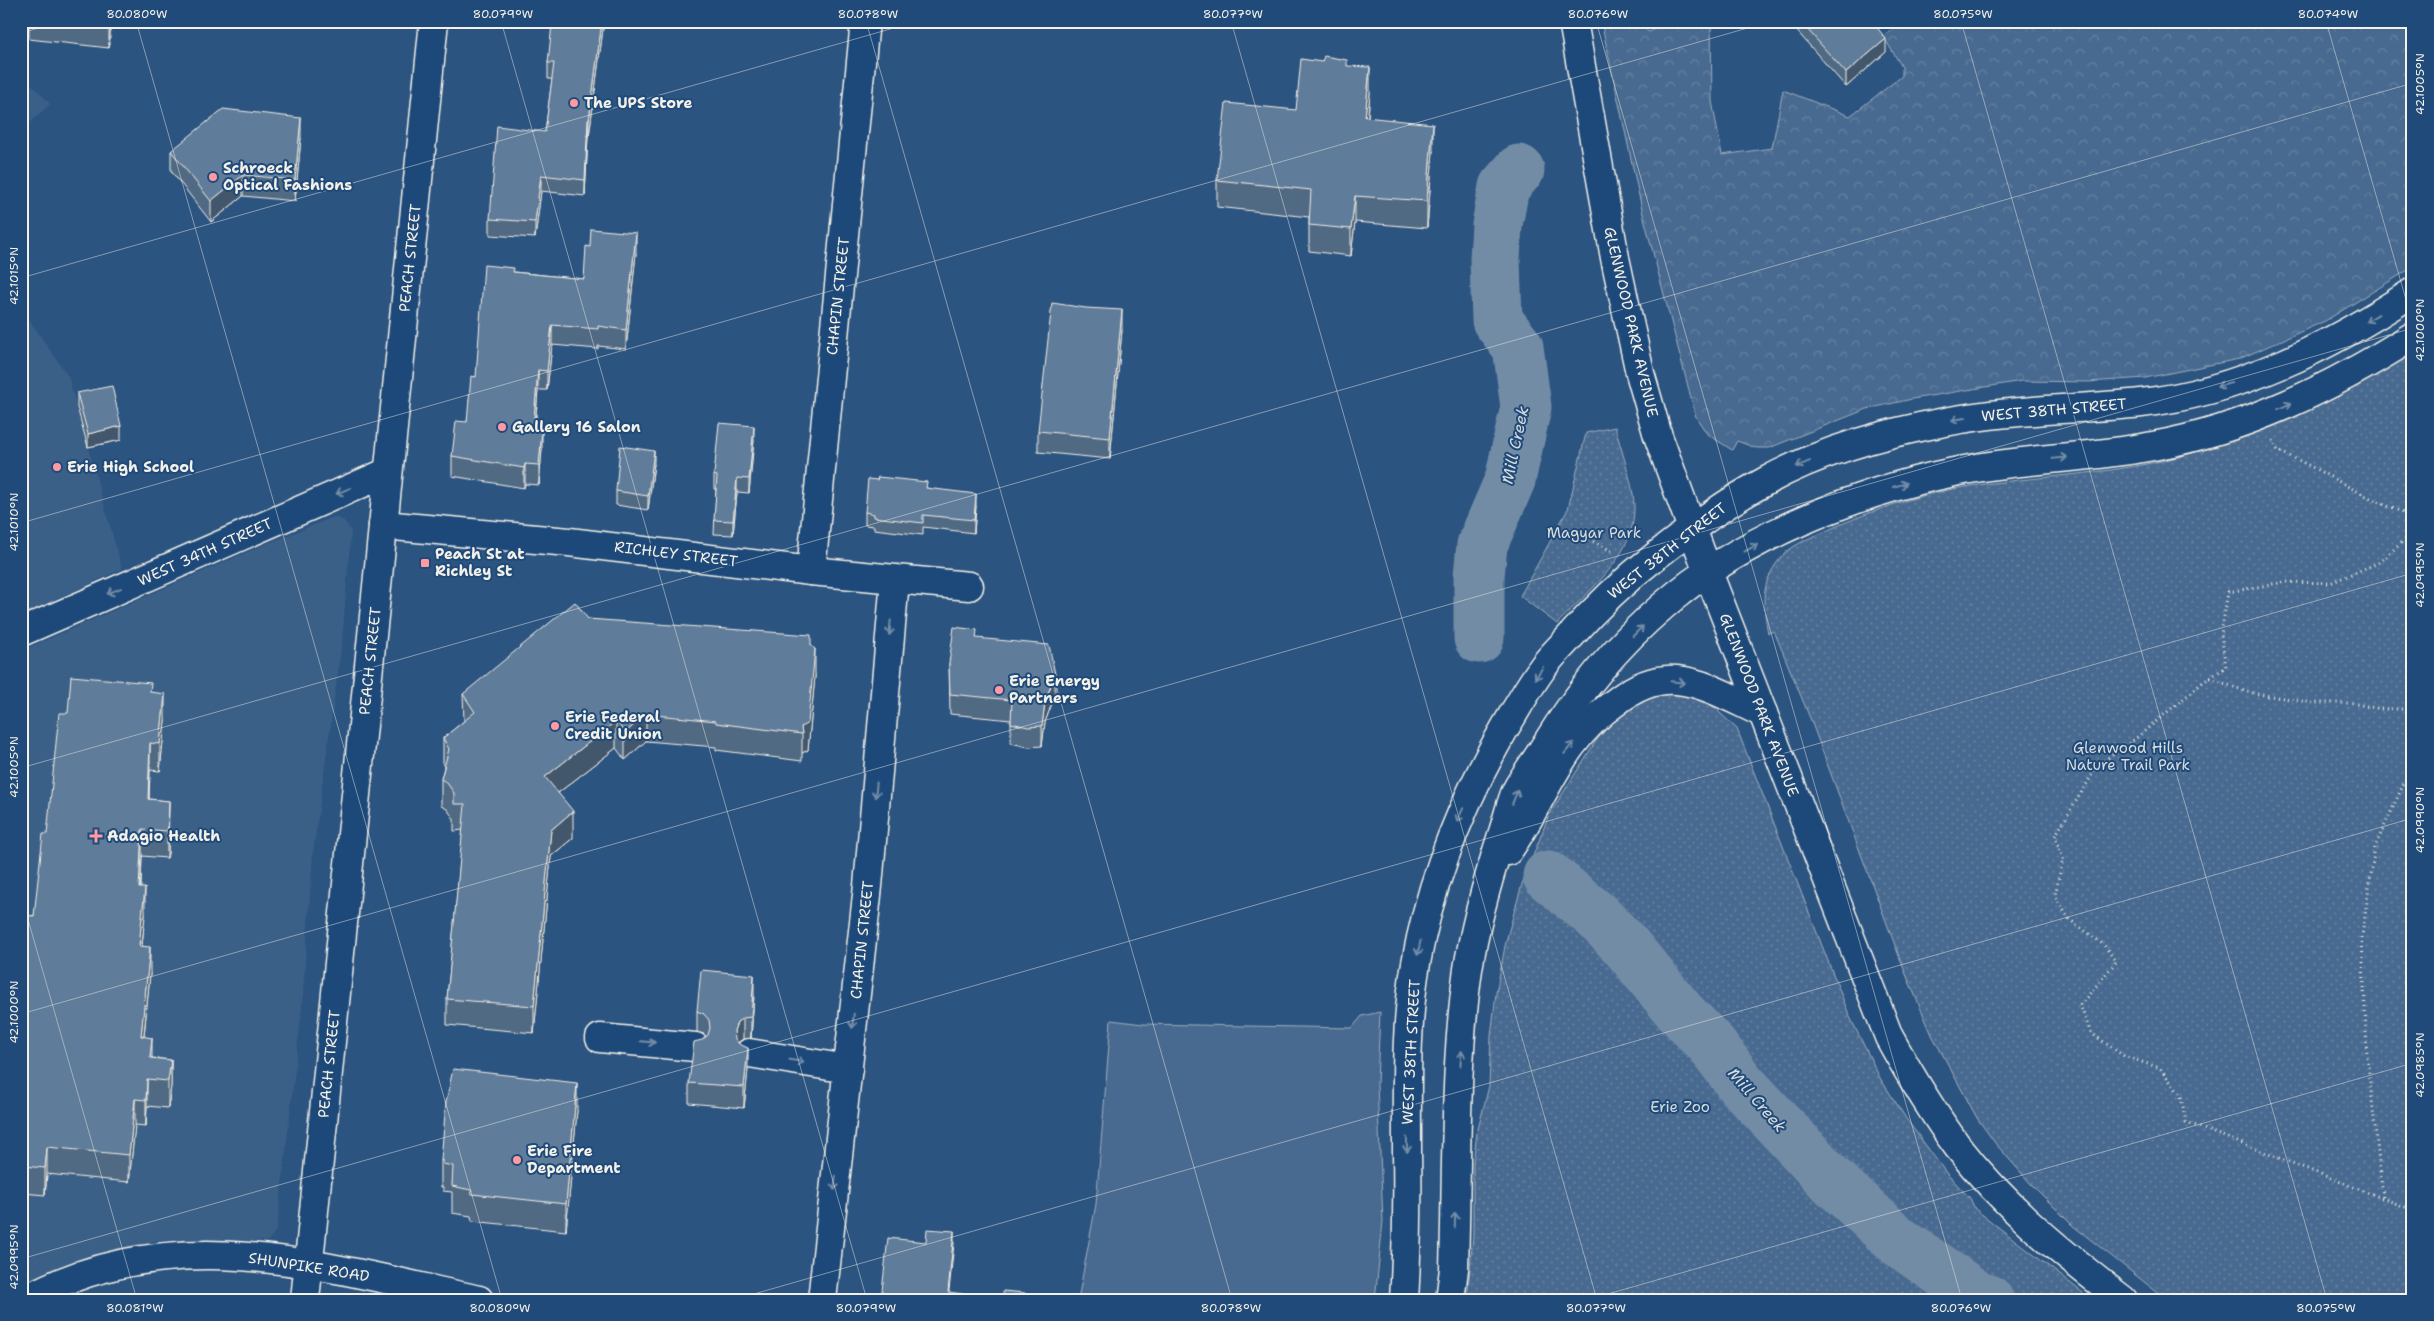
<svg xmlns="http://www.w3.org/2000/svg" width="2434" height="1321" viewBox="0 0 2434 1321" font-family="'Shantell Sans',sans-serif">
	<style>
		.built { fill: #3b6088 }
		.green { fill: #496b90; stroke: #9eaebc }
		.forest { fill: url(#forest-crowns); stroke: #9eaebc }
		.park { fill: url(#park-dots); stroke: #9eaebc }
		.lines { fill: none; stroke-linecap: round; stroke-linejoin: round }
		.river { stroke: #738ca6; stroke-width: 51 }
		.minor-casing { stroke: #f4f1e8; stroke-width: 31 }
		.major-casing { stroke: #f4f1e8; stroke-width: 31 }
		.path { stroke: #f4f1e8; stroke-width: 3; stroke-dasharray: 1 4; stroke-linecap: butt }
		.minor { stroke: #1f4a7a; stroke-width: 28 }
		.major { stroke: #1f4a7a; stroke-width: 28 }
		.wall { fill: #516a84; stroke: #f4f1e8 }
		.shaded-wall { fill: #42566c; stroke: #f4f1e8 }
		.building { fill: #5e7b9a; stroke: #f4f1e8 }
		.oneway { stroke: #748da6 }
		.ticks { fill: none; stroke: #f4f1e8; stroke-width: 1; stroke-opacity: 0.45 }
		.poi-dot { fill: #ff9aa2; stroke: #1f4a7a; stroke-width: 2 }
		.labels { text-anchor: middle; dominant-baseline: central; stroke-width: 4; stroke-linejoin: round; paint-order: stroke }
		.poi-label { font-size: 15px; font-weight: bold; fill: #f4f1e8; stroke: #1f4a7a; text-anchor: start }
		.street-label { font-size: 15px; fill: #f4f1e8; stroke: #1f4a7a }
		.park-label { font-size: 15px; fill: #dadddb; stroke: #1f4a7a }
		.water-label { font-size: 16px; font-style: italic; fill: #dadddb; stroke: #1f4a7a }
		.neatline { fill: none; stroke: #f4f1e8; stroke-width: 2 }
		.ticks-label { font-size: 12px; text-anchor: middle; fill: #f4f1e8 }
	</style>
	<defs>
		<pattern id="forest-crowns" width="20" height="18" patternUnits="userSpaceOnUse" patternTransform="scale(1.25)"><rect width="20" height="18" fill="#496b90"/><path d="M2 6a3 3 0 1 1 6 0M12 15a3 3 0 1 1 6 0" fill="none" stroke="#6481a0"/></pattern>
		<pattern id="park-dots" width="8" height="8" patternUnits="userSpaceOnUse" patternTransform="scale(1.25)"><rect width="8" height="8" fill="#496b90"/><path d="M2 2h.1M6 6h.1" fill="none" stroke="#6481a0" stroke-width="1.8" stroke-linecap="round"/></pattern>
	</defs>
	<rect width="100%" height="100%" fill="#2c5481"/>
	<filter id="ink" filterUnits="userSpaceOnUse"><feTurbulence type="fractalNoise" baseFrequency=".02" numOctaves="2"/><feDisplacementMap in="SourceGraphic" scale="10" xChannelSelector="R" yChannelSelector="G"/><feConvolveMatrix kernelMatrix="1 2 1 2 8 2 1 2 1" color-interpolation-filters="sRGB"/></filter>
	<g filter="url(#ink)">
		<g class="built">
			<path d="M21 73 50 104 21 131Z"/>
			<path d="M21 308 68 376 122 569 21 615Z"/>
			<path d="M334 517 344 521 351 531 342 642 313 853 302 1007 277 1229 268 1241 159 1240 113 1252 21 1289V651L266 544Z"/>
		</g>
		<path class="green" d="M1380 1012 1377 1084 1383 1221 1375 1300H1078L1096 1204 1111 1020 1143 1024 1352 1028 1362 1016Z"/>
		<path class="forest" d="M1601 21H1635L1649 32 1670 21H1711L1712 101 1722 155 1772 148 1783 90 1850 116 1902 76V67L1883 36 1903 21H2413V267L2325 321 2239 359 2145 378 2089 382 2022 381 1912 399 1867 409 1769 448H1756L1737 441 1732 450 1707 434 1696 417 1643 214Z"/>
		<g class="park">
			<path d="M2413 346V1300H2167L2072 1225 2031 1184 1995 1143 1977 1118 1932 1035 1905 972 1810 718 1774 631 1768 633C1763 606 1760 588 1776 564 1787 546 1808 539 1826 531 1874 509 1925 492 1978 485 2049 475 2122 474 2192 453 2231 441 2273 427 2309 409 2346 391 2379 368 2413 346Z"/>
			<path d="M1615 427C1621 449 1629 471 1633 494 1642 553 1592 586 1557 624L1520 596 1568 509 1586 433Z"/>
			<path d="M1661 694 1681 695 1705 699 1737 729 1850 1017 1880 1078 1907 1120 1947 1174 1970 1198 1975 1209 2092 1300H1467L1473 1236V1163L1477 1133 1489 1086 1491 1036 1496 993 1506 941 1522 884 1549 815 1596 741 1616 716 1640 698Z"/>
		</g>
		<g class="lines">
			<g class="river">
				<path d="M1479 638V576L1482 545 1510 480 1526 407 1518 347 1497 320 1495 259 1497 225 1504 187 1519 170"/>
				<path d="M1548 876 1597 916 1625 945 1680 1012 1712 1045 1740 1083 1829 1178 1898 1241 1971 1292 1988 1300"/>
			</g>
			<defs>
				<g id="minor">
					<path d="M383 525 569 542 811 571 969 586"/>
					<path d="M811 571 865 21"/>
					<path d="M21 632 388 472"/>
					<path d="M600 1038 695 1047"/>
					<path d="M749 1053 848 1069"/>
					<path d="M24 1300C173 1218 325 1267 479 1300"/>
					<path d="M822 1300 868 886 895 580"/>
				</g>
				<g id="major">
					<path d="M1573 21 1615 258 1640 373 1658 436 1708 572 1889 1037C1910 1075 1932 1112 1958 1147 2004 1206 2064 1255 2123 1300"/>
					<path d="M1508 851C1547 796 1558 742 1617 701 1635 687 1654 678 1677 680 1707 683 1736 701 1763 713"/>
					<path d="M305 1300 434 21"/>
					<path d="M1404 1300C1407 1250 1408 1201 1407 1152 1407 1089 1405 1025 1416 963 1431 878 1463 800 1506 726 1517 708 1528 688 1541 670 1548 659 1559 649 1568 639 1596 607 1623 581 1657 555 1692 528 1727 502 1766 481 1821 451 1884 433 1945 422 2011 409 2075 410 2141 403 2240 392 2331 346 2413 292"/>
					<path d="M1450 1300 1454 1269C1457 1170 1454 1068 1468 969 1475 924 1488 879 1502 835 1507 821 1510 805 1516 791 1524 776 1536 761 1545 746 1577 694 1617 645 1664 605 1740 539 1856 492 1954 472 2020 458 2087 459 2153 446 2247 429 2333 387 2413 336"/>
				</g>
			</defs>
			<use href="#minor" class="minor-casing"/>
			<use href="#major" class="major-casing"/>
			<g class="path">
				<path d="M2273 440 2278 451C2324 470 2365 500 2413 516"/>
				<path d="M2413 533 2378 563 2330 583 2285 582 2228 592 2221 634 2226 667 2202 683 2135 739 2098 765 2055 836 2063 859 2055 895 2069 919 2104 945 2116 962 2080 1005 2091 1033 2124 1056 2160 1068 2181 1096 2186 1122 2413 1210"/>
				<path d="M1580 534 1613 552"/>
				<path d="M2210 678 2247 692 2313 703H2352L2380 709H2413"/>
				<path d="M2383 1197 2367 1056 2362 936 2375 847 2413 763"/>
			</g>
			<use href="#minor" class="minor"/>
			<use href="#major" class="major"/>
		</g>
		<g class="wall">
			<path d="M29 21H111L109 48 29 39Z"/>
			<path d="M604 21 589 136H588L585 196 541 191 535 238 490 235V219L545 132 552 79H548V63L558 25Z"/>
			<path d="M1788 21H1872L1886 52 1846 87Z"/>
			<path d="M1347 66 1370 93 1368 118 1433 151 1427 228 1355 222 1351 256 1309 251V217L1217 207V180Z"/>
			<path d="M301 138 295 201 243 196 211 222 171 171V151Z"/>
			<path d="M636 253 626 349 598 346V349L552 345 547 390H538L535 430 542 449 539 485 525 484 524 488 452 476V456L467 422 476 377 514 272 584 279Z"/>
			<path d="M1122 330 1110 459 1038 452V431Z"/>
			<path d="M77 393 121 440 88 447 77 407Z"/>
			<path d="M754 440 749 493 737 492 733 535 714 534 716 490 714 489V475Z"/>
			<path d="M654 464 648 510 616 505V491Z"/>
			<path d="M927 488 976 506 974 533 923 527V535L874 529V526L865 525V512Z"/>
			<path d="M588 619 811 645 815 676 808 750 802 753V761L716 750V747L646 741 625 760 616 748 558 793 573 838 551 856 534 1033 447 1025V999L463 830 454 831V819L447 809 441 806V779L444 767 443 764V738L464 721 463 694Z"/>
			<path d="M977 639 1055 695 1045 722 1042 746 1028 747 1011 743V720L950 714 949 663Z"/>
			<path d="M151 692 165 720 160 771 150 770 149 799 169 801 168 853 167 858 142 856 141 888 145 915 142 946 150 974 144 1037 152 1058 171 1060V1086L168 1108 147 1106 146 1126 135 1125 129 1182 47 1174 45 1195 23 1193V1171H21V915L34 916 68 713Z"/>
			<path d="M754 995 751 1038 743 1039 738 1043 748 1069 744 1108 689 1103V1083L702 1040 706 1037 704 1034 697 1032V1011Z"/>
			<path d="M577 1110 566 1231 472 1221 471 1216 452 1213V1192L443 1191V1187H441V1160Z"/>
		</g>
		<g class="shaded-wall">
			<path d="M109 21H111L109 48Z"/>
			<path d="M602 21H604L589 136V120Z"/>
			<path d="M1886 39V52L1846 87V73Z"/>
			<path d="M1370 67V93L1365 144V117Z"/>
			<path d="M301 118V138L295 201V180Z"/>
			<path d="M588 120V136L585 196V180Z"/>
			<path d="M1433 124V151L1427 228V201Z"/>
			<path d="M243 175V196L211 222V201Z"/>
			<path d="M541 175V191L535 238V222Z"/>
			<path d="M1355 196V222L1351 256V229Z"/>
			<path d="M636 233V253L626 349V330Z"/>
			<path d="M1122 310V330L1110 459V438Z"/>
			<path d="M552 325V345L547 390V371Z"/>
			<path d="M538 370V390L533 449V430Z"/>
			<path d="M121 426V440L88 447V434Z"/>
			<path d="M754 426V440L749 493V479Z"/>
			<path d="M542 430V449L539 485V465Z"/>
			<path d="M654 451V464L648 510V496Z"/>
			<path d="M525 464V484L524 488V468Z"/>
			<path d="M737 478V492L733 535V521Z"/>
			<path d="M976 494V506L974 533V520Z"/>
			<path d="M815 649V676L808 750 802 753V734L801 727Z"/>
			<path d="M1055 674V695L1045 722 1042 746V726L1045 702Z"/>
			<path d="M165 694V720L160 771V744Z"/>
			<path d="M646 714V741L625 760V733Z"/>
			<path d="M616 721V748L545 803V777Z"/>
			<path d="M150 743V770L148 826V799Z"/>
			<path d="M169 801 168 853 167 858V831Z"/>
			<path d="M573 811V838L551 856 534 1033V1006L551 830Z"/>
			<path d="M142 829V856L139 915V888Z"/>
			<path d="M145 888V915L139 973V946Z"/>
			<path d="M150 947V974L141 1063V1036Z"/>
			<path d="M754 975V995L751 1038V1017Z"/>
			<path d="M743 1018V1039L737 1043 734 1051V1031L737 1022Z"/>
			<path d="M152 1038V1065L150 1058Z"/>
			<path d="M748 1048V1069L744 1108V1087Z"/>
			<path d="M171 1060V1086L168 1108V1081Z"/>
			<path d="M147 1079V1106L146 1126V1100Z"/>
			<path d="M577 1083V1110L566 1231V1204Z"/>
			<path d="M135 1099V1125L129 1182V1155Z"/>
			<path d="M47 1147V1174L45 1195V1168Z"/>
			<path d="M954 1231V1244L948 1300V1292Z"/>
		</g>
		<g class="building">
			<path d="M559 21H602L589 120H588L585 180 541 175 535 222 490 219 497 126 545 132 554 63H548L552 24 558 25Z"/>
			<path d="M1800 21H1872L1886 39 1846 73Z"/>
			<path d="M1324 56 1347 60V66L1370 67 1365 117 1433 124 1427 201 1355 196 1351 229 1309 225 1311 190 1217 180 1226 103 1296 110 1301 59 1322 62Z"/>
			<path d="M223 109 301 118 295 180 243 175 211 201 171 151Z"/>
			<path d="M591 229 636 233 626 330 598 326V329L552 325 547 371 538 370 533 430H542L539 465 525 464 524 468 452 456 456 421 467 422 471 376 476 377 484 265 514 268 513 272 584 279 586 246 590 247Z"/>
			<path d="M1052 303 1086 308 1122 310 1110 438 1038 431Z"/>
			<path d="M112 386 121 426 88 434 77 393Z"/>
			<path d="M719 423 754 426 749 479 737 478 733 521 714 520 717 476 714 475Z"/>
			<path d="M620 446 654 451 648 496 616 491Z"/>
			<path d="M878 477 927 482 926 488 976 494 974 520 923 515V523L874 517V514L865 512 868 479 877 480Z"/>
			<path d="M575 602 588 619 811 635V645L815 649 808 723 801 727 802 734 716 723V721L646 714 625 733 616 721 545 777 573 811 551 830 534 1006 447 999 465 804H454V793L447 783 441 779 449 749 443 738 475 712 463 694Z"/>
			<path d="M954 627 977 630 976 638 1049 645 1055 674 1045 702 1042 726 1028 727 1011 723 1012 700 950 694 949 663Z"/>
			<path d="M71 676 151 683 150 692 165 694 160 744 150 743 148 799 169 801 168 827 167 831 142 829 139 888H145L139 946 150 947 141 1036 152 1038 150 1058 171 1060 168 1081 147 1079 146 1100 135 1099 129 1155 47 1147 45 1168 23 1166 25 1145 21 1144V915L34 916 43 834H47L59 713H68Z"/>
			<path d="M701 970 754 975 751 1017 743 1018 737 1022 734 1031 735 1039 739 1044 748 1048 744 1087 689 1083 694 1042 702 1040 708 1035 710 1028 709 1020 704 1014 697 1011Z"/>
			<path d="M453 1069 577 1083 566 1204 472 1194 471 1190 452 1186 453 1166 443 1164V1161L441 1160 446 1102Z"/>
			<path d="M927 1229 954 1231 948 1292 1003 1299V1291L1025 1293V1300H881L888 1238 926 1242Z"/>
		</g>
		<defs><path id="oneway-shaft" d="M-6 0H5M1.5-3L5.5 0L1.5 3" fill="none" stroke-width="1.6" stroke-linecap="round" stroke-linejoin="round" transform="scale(1.25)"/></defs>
		<g class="oneway">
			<use href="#oneway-shaft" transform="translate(2372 318) rotate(149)"/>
			<use href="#oneway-shaft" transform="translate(2224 385) rotate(165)"/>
			<use href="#oneway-shaft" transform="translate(2285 406) rotate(-25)"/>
			<use href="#oneway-shaft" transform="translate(1959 419) rotate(170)"/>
			<use href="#oneway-shaft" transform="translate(2060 458) rotate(-5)"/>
			<use href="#oneway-shaft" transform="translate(1803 464) rotate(157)"/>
			<use href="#oneway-shaft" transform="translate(1900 485) rotate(-15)"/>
			<use href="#oneway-shaft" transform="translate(343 491) rotate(157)"/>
			<use href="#oneway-shaft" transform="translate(1751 548) rotate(-29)"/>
			<use href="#oneway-shaft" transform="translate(114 591) rotate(157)"/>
			<use href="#oneway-shaft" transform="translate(890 628) rotate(95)"/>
			<use href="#oneway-shaft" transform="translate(1638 631) rotate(-45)"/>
			<use href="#oneway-shaft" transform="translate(1539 673) rotate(124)"/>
			<use href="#oneway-shaft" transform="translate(1678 682) rotate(6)"/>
			<use href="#oneway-shaft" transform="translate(1569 748) rotate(-51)"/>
			<use href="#oneway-shaft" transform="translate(876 790) rotate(95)"/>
			<use href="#oneway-shaft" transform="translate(1515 797) rotate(-68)"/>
			<use href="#oneway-shaft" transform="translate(1460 815) rotate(115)"/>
			<use href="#oneway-shaft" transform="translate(1419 948) rotate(102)"/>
			<use href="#oneway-shaft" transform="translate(853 1021) rotate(96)"/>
			<use href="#oneway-shaft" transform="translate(648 1042) rotate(5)"/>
			<use href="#oneway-shaft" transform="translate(1461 1058) rotate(-85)"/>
			<use href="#oneway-shaft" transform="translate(797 1061) rotate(9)"/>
			<use href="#oneway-shaft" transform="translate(1407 1145) rotate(89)"/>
			<use href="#oneway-shaft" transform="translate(835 1183) rotate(96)"/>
			<use href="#oneway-shaft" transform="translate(1455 1220) rotate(-88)"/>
		</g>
	</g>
	<path class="ticks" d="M136 21 502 1300M501 21 867 1300M866 21 1232 1300M1231 21 1597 1300M1596 21 1962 1300M1961 21 2327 1300M2326 21 2413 324M21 33 63 21M21 278 918 21M21 523 1772 21M21 768 2413 83M21 895 137 1300M21 1014 2413 328M21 1259 2413 573M733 1300 2413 818M1587 1300 2413 1063"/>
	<g class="poi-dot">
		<circle cx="574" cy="103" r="5"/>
		<circle cx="213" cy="177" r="5"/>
		<circle cx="502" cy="427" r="5"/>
		<circle cx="57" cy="467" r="5"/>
		<rect x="420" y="558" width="10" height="10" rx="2.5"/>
		<circle cx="999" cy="690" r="5"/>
		<circle cx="555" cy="726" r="5"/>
		<path d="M93.5 828.5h5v5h5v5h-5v5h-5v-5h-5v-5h5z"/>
		<circle cx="517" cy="1160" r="5"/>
	</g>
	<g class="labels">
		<g class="poi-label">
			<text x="584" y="103">The UPS Store</text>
			<text x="223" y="168">Schroeck<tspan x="223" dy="17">Optical Fashions</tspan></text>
			<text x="512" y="427">Gallery 16 Salon</text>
			<text x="67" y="467">Erie High School</text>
			<text x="435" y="554">Peach St at<tspan x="435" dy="17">Richley St</tspan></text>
			<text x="1009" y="681">Erie Energy<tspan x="1009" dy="17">Partners</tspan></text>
			<text x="565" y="717">Erie Federal<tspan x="565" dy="17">Credit Union</tspan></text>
			<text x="107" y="836">Adagio Health</text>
			<text x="527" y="1151">Erie Fire<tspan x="527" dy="17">Department</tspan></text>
		</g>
		<g class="street-label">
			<text transform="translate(410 258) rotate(-84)">PEACH STREET</text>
			<text transform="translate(838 296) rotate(-84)">CHAPIN STREET</text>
			<text transform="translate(1631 322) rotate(77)">GLENWOOD PARK AVENUE</text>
			<text transform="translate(2054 410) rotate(-5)">WEST 38TH STREET</text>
			<text transform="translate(1667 551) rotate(-38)">WEST 38TH STREET</text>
			<text transform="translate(205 552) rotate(-24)">WEST 34TH STREET</text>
			<text transform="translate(676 554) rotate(7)">RICHLEY STREET</text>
			<text transform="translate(370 661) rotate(-84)">PEACH STREET</text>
			<text transform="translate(1759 705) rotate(69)">GLENWOOD PARK AVENUE</text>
			<text transform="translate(862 940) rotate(-84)">CHAPIN STREET</text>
			<text transform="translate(1411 1052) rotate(-87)">WEST 38TH STREET</text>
			<text transform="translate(329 1064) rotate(-84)">PEACH STREET</text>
			<text transform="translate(309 1267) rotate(9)">SHUNPIKE ROAD</text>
		</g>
		<g class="park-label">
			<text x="1594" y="533">Magyar Park</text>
			<text x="2128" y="748">Glenwood Hills<tspan x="2128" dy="17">Nature Trail Park</tspan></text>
			<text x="1680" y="1107">Erie Zoo</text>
		</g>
		<g class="water-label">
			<text transform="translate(1515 445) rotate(-78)">Mill Creek</text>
			<text transform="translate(1757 1100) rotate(49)">Mill Creek</text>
		</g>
	</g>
	<rect width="2434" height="1321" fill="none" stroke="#1f4a7a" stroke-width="55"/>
	<rect x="28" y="28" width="2378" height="1266" class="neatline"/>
	<g class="ticks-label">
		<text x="137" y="18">80.080°W</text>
		<text x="503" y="18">80.079°W</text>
		<text x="868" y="18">80.078°W</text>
		<text x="1233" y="18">80.077°W</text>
		<text x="1598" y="18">80.076°W</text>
		<text x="1963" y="18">80.075°W</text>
		<text x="2328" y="18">80.074°W</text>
		<text transform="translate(2420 84) rotate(-90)" y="4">42.1005°N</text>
		<text transform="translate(14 276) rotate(-90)" y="4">42.1015°N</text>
		<text transform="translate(2420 330) rotate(-90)" y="4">42.1000°N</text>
		<text transform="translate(14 522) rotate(-90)" y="4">42.1010°N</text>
		<text transform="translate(2420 575) rotate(-90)" y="4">42.0995°N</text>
		<text transform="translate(14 767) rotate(-90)" y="4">42.1005°N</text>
		<text transform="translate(2420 820) rotate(-90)" y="4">42.0990°N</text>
		<text transform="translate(14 1012) rotate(-90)" y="4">42.1000°N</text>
		<text transform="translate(2420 1065) rotate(-90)" y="4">42.0985°N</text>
		<text transform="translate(14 1257) rotate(-90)" y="4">42.0995°N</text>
		<text x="135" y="1312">80.081°W</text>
		<text x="500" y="1312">80.080°W</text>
		<text x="866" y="1312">80.079°W</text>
		<text x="1231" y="1312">80.078°W</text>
		<text x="1596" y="1312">80.077°W</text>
		<text x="1961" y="1312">80.076°W</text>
		<text x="2326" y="1312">80.075°W</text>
	</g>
</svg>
